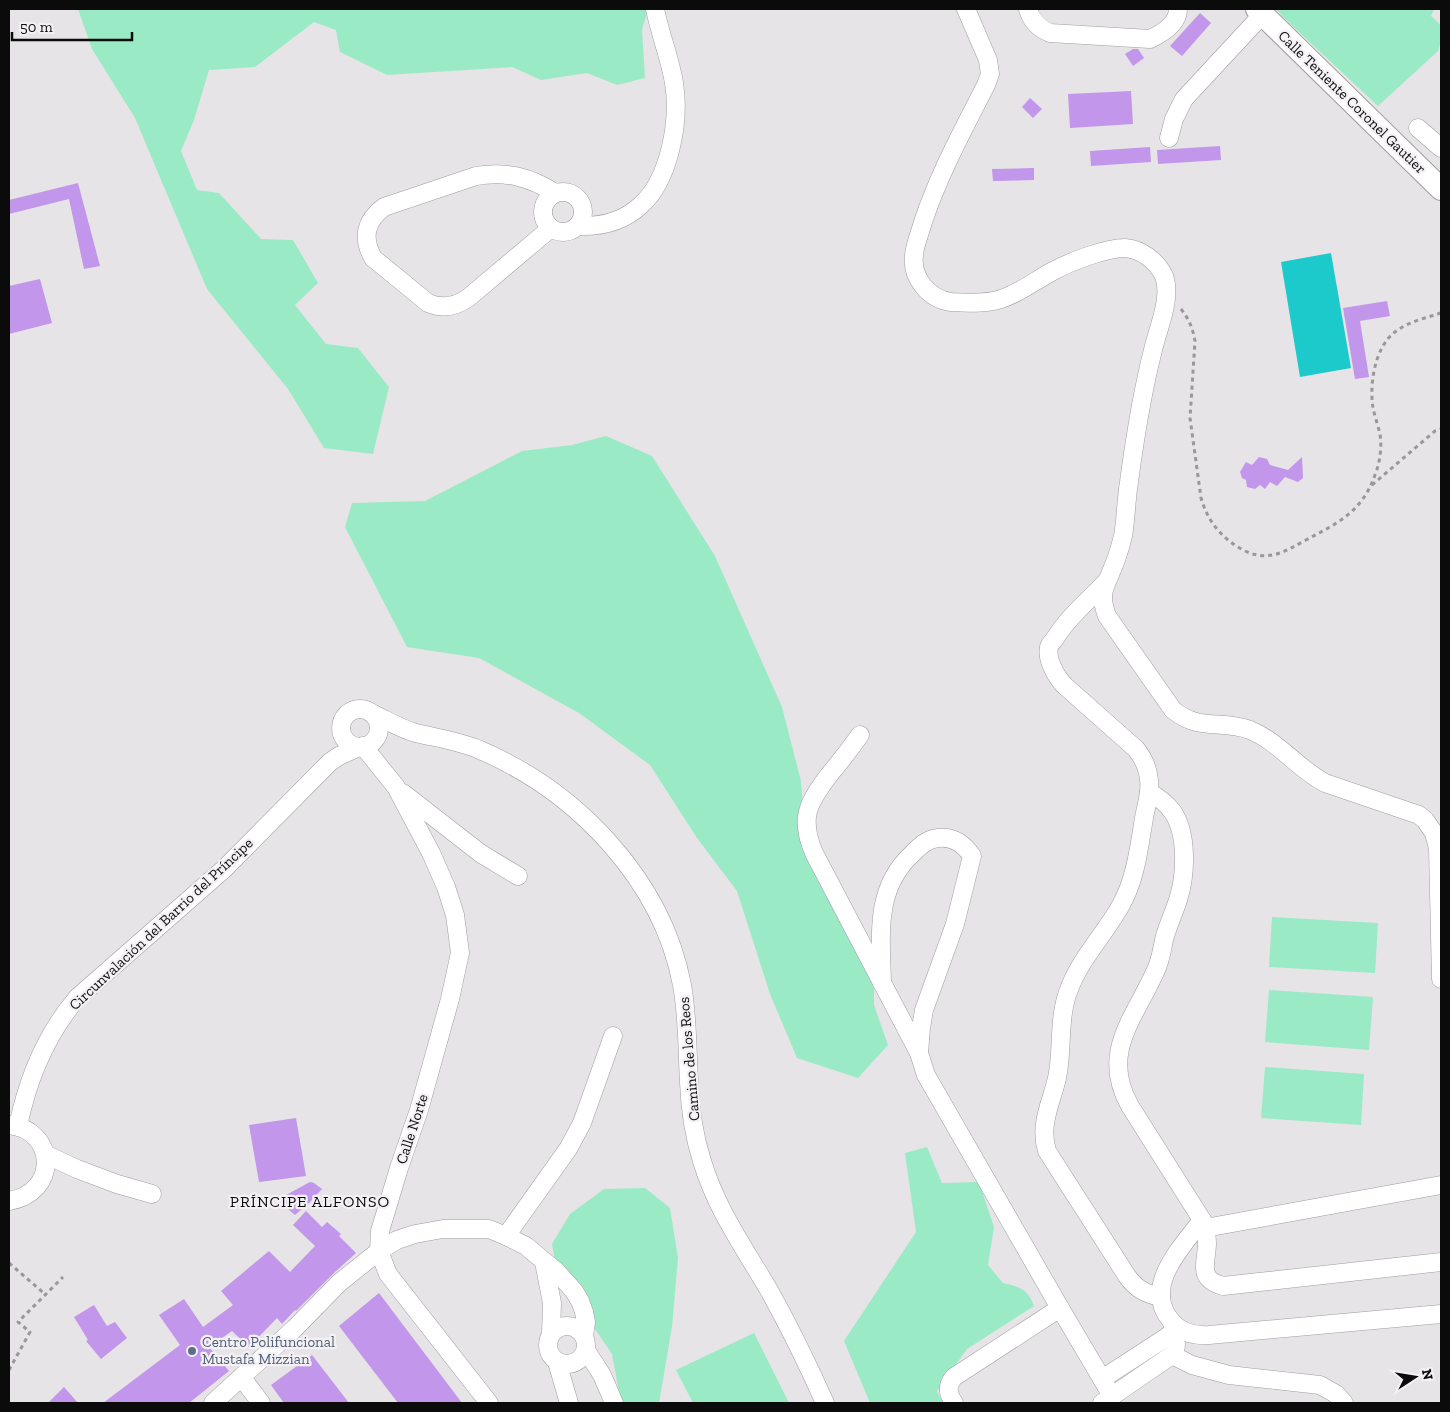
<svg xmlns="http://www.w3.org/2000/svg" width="1450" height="1412" viewBox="0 0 1450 1412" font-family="'Zilla Slab',serif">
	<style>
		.green { fill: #9beac6 }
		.water { fill: #1dcacb }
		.building { fill: #c296ea }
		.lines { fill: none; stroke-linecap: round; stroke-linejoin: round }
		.minor-casing { stroke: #9f9d9f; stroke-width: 19 }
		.major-casing { stroke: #9f9d9f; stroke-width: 24 }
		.path { stroke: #999799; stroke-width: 3; stroke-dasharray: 4 4; stroke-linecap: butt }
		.minor { stroke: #fff; stroke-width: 18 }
		.major { stroke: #fff; stroke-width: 22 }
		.service-dot { fill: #5c6f8a; stroke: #f4f1f4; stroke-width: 2 }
		.labels { text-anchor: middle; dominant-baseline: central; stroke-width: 4.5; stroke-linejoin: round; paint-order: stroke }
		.street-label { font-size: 15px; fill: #0c0b0c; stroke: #f4f1f4 }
		.service-label { font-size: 15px; fill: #4e5e75; stroke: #f4f1f4; text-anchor: start }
		.neighbourhood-label { font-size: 16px; letter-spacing: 1px; fill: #0c0b0c; stroke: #f4f1f4 }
	</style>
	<rect width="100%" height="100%" fill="#e6e4e6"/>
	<g class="green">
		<path d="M78 9H648L642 30 645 78 617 85 587 73 541 80 512 67 387 75 340 52 336 30 314 22 255 67 209 70 194 120 181 151 197 190 219 193 261 239 293 240 318 283 295 305 326 344 358 348 389 387 373 454 324 448 288 389 207 289 135 118 92 49Z"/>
		<path d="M1276 9H1434L1431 16 1441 25V40L1438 51 1378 106 1284 18Z"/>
		<path d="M606 436 652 456 715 556 782 707 801 781 804 822 874 978V1005L888 1045 858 1078 797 1058 770 994 737 891 697 838 650 765 579 713 479 658 407 647 345 527 352 503 425 501 522 451 572 445Z"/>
		<path d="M1272 917 1378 923 1375 973 1269 967Z"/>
		<path d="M1269 990 1373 997 1369 1050 1265 1042Z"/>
		<path d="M1265 1067 1364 1074 1361 1125 1261 1118Z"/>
		<path d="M927 1147 942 1183 979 1182 994 1227 988 1265 1003 1283C1020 1287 1028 1289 1034 1306L967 1349 937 1391 943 1403H870L844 1341 916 1232 905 1153Z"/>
		<path d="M645 1188 670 1208 678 1258 672 1327 659 1403H621L612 1354 595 1329 589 1310 557 1274 552 1244 570 1214 604 1189Z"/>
		<path d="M754 1333 789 1403H693L676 1370Z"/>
	</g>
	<path class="water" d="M1331 253 1351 368 1300 377 1281 262Z"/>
	<g class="building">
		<path d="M1200 13 1211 23 1182 56 1170 46Z"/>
		<path d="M1133 49H1138L1144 58 1133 66 1125 54Z"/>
		<path d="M1131 91 1133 124 1070 128 1068 94Z"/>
		<path d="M1030 98 1042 109 1033 118 1022 107Z"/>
		<path d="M1220 146 1221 160 1158 164 1157 150Z"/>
		<path d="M1150 147 1151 162 1091 166 1090 151Z"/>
		<path d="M1034 168V180L993 181 992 169Z"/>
		<path d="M78 183 100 266 84 269 69 199 9 214V200Z"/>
		<path d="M40 279 52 323 9 334V286Z"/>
		<path d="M1387 301 1390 316 1360 321 1369 377 1355 379 1343 308Z"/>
		<path d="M1259 457 1267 459 1270 465 1288 470 1302 457 1303 478 1298 482 1285 477 1277 486 1270 482 1265 489 1260 485 1255 489 1247 487 1246 480 1242 478 1240 472 1246 462 1252 465Z"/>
		<path d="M296 1118 306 1176 259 1182 249 1125Z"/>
		<path d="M310 1182 314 1183 322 1189 309 1203 295 1215 277 1200Z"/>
		<path d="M306 1211 322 1227 327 1222 341 1234 339 1236 356 1253 335 1272 296 1311 295 1310 282 1324 277 1318 249 1347 232 1331 209 1347 229 1371 189 1403H103L180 1345 159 1315 184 1299 203 1327 233 1305 221 1291 269 1251 290 1272 315 1246 293 1225Z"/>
		<path d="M379 1293 462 1403H398L339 1326Z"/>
		<path d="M94 1305 107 1326 115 1322 127 1338 101 1359 86 1341 88 1340 74 1317Z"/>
		<path d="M312 1355 349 1403H284L271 1385Z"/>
		<path d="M64 1387 78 1403H48Z"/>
	</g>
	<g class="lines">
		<defs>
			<g id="minor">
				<path d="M966 9 988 60 990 74 986 85C963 130 939 174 923 222 920 233 915 244 914 255 911 278 929 299 951 302 967 303 986 304 1001 299 1020 293 1036 280 1053 271 1070 262 1105 248 1125 248 1141 249 1157 261 1164 276 1172 298 1158 328 1153 350 1142 393 1135 437 1129 482 1126 500 1126 519 1123 536 1120 548 1116 561 1111 572 1110 576 1107 580 1106 584 1101 595 1103 605 1107 616L1173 710C1200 732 1220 719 1250 730 1279 742 1297 768 1325 783L1419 815 1425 820 1434 833 1438 848 1441 979"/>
				<path d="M1028 9C1031 21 1038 28 1050 33L1150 39C1163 33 1178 24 1178 9"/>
				<path d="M1418 128 1441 148"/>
				<path d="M1169 138 1174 119 1184 99 1262 15"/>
				<circle cx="563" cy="212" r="20"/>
				<path d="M577 226C601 227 623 222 641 205 670 179 680 120 674 83 670 58 660 34 655 9"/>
				<path d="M551 228 468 298C455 307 442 309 428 303L373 258C362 238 365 221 384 207L476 176C506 171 530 177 555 193"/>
				<path d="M1106 582C1089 600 1069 616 1056 637 1054 640 1050 644 1049 647 1046 660 1057 678 1065 686L1136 749C1144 759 1148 768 1149 780 1151 792 1146 806 1144 818 1139 847 1136 878 1121 905 1105 934 1079 960 1068 992 1058 1020 1063 1050 1057 1078 1051 1104 1039 1124 1047 1151L1127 1276C1136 1289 1146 1294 1161 1297"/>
				<circle cx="360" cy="728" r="19"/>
				<path d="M371 713C385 719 401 729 416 733 437 738 460 741 480 750 576 791 662 879 682 985 688 1018 687 1048 689 1082 690 1109 694 1136 702 1161 717 1211 744 1247 770 1292 790 1328 808 1365 825 1403"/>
				<path d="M860 735C850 749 840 762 829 775 808 803 799 818 814 853L919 1053"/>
				<path d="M363 746 396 787 431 853 446 887 455 915 460 953 450 999 419 1110 399 1168 380 1231 379 1251 388 1274 489 1403"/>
				<path d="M1149 792C1158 797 1166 803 1172 811 1188 833 1186 875 1178 900 1174 912 1169 923 1165 936 1162 947 1161 961 1155 972 1134 1019 1100 1053 1130 1106L1202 1220C1205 1228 1207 1235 1207 1243 1207 1263 1196 1278 1223 1286L1441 1262"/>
				<path d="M403 793 480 853 518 876"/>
				<path d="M882 983C881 936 874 889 912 854 920 846 927 839 938 838 953 836 964 844 972 856L955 924 924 1010 921 1028 919 1053 926 1075 1060 1308 1112 1396"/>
				<path d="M9 1125C57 1130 59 1193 9 1201"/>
				<path d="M18 1126C28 1078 46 1034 78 997L224 869 330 762 339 756 359 747"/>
				<path d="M45 1154 77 1169 117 1184 152 1194"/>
				<path d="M1202 1220C1182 1247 1142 1286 1171 1321 1181 1333 1194 1336 1209 1335L1441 1314"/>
				<path d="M1205 1228 1441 1185"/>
				<path d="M506 1236 568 1149 582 1123 613 1036"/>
				<path d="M544 1262 552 1303 551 1334"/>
				<circle cx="567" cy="1345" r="19"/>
				<path d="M586 1350 602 1375 614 1403"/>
				<path d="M1172 1355 1192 1365 1229 1375 1320 1385 1336 1394 1344 1403"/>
				<path d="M557 1362 569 1403"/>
				<path d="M242 1378 261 1403"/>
				<path d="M1102 1379 1179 1329"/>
				<path d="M213 1403 295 1328 339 1283 379 1251 397 1240 415 1234 443 1229H489L506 1236 526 1246 557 1272 574 1291 580 1301 584 1312 586 1322 584 1336"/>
				<path d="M954 1403C948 1394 946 1386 954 1377L1060 1308"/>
				<path d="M1102 1403 1172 1355C1178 1347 1177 1340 1170 1334"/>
			</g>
			<path id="major" d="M1257 9 1441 189"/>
		</defs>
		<use href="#minor" class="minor-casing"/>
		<use href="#major" class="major-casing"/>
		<g class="path">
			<path d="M1181 309C1189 319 1193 329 1195 341L1190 418 1201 498C1208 522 1222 539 1245 551 1269 562 1284 552 1306 540 1338 523 1362 512 1375 475 1380 462 1382 448 1380 434 1378 426 1375 417 1373 408 1370 389 1373 363 1383 346 1395 324 1420 320 1441 313"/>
			<path d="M1372 485 1435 431 1441 429"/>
			<path d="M9 1263 46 1295"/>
			<path d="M9 1370 30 1332 18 1322 63 1277"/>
		</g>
		<use href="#minor" class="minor"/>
		<use href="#major" class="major"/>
	</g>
	<circle class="service-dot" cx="192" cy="1351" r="5"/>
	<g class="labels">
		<g class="street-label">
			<text transform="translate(1352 102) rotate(44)">Calle Teniente Coronel Gautier</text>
			<text transform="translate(161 924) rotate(-43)">Circunvalación del Barrio del Príncipe</text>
			<text transform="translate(689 1059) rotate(-95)">Camino de los Reos</text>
			<text transform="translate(412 1129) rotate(-72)">Calle Norte</text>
		</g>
		<g class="service-label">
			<text x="202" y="1342">Centro Polifuncional<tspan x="202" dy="17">Mustafa Mizzian</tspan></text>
		</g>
		<g class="neighbourhood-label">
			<text x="310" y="1201">PRÍNCIPE ALFONSO</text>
		</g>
	</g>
	<rect width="1450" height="1412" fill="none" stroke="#0c0b0c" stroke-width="20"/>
	<g transform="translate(1415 1377) rotate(78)" stroke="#f4f1f4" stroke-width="4" paint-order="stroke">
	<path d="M0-4L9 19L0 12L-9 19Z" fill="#0c0b0c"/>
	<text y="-8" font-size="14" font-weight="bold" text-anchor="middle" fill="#0c0b0c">N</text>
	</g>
	<path d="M12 32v8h120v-8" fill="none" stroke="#0c0b0c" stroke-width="2.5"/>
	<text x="20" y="32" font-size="15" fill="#0c0b0c" stroke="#f4f1f4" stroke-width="4" paint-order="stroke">50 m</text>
</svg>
